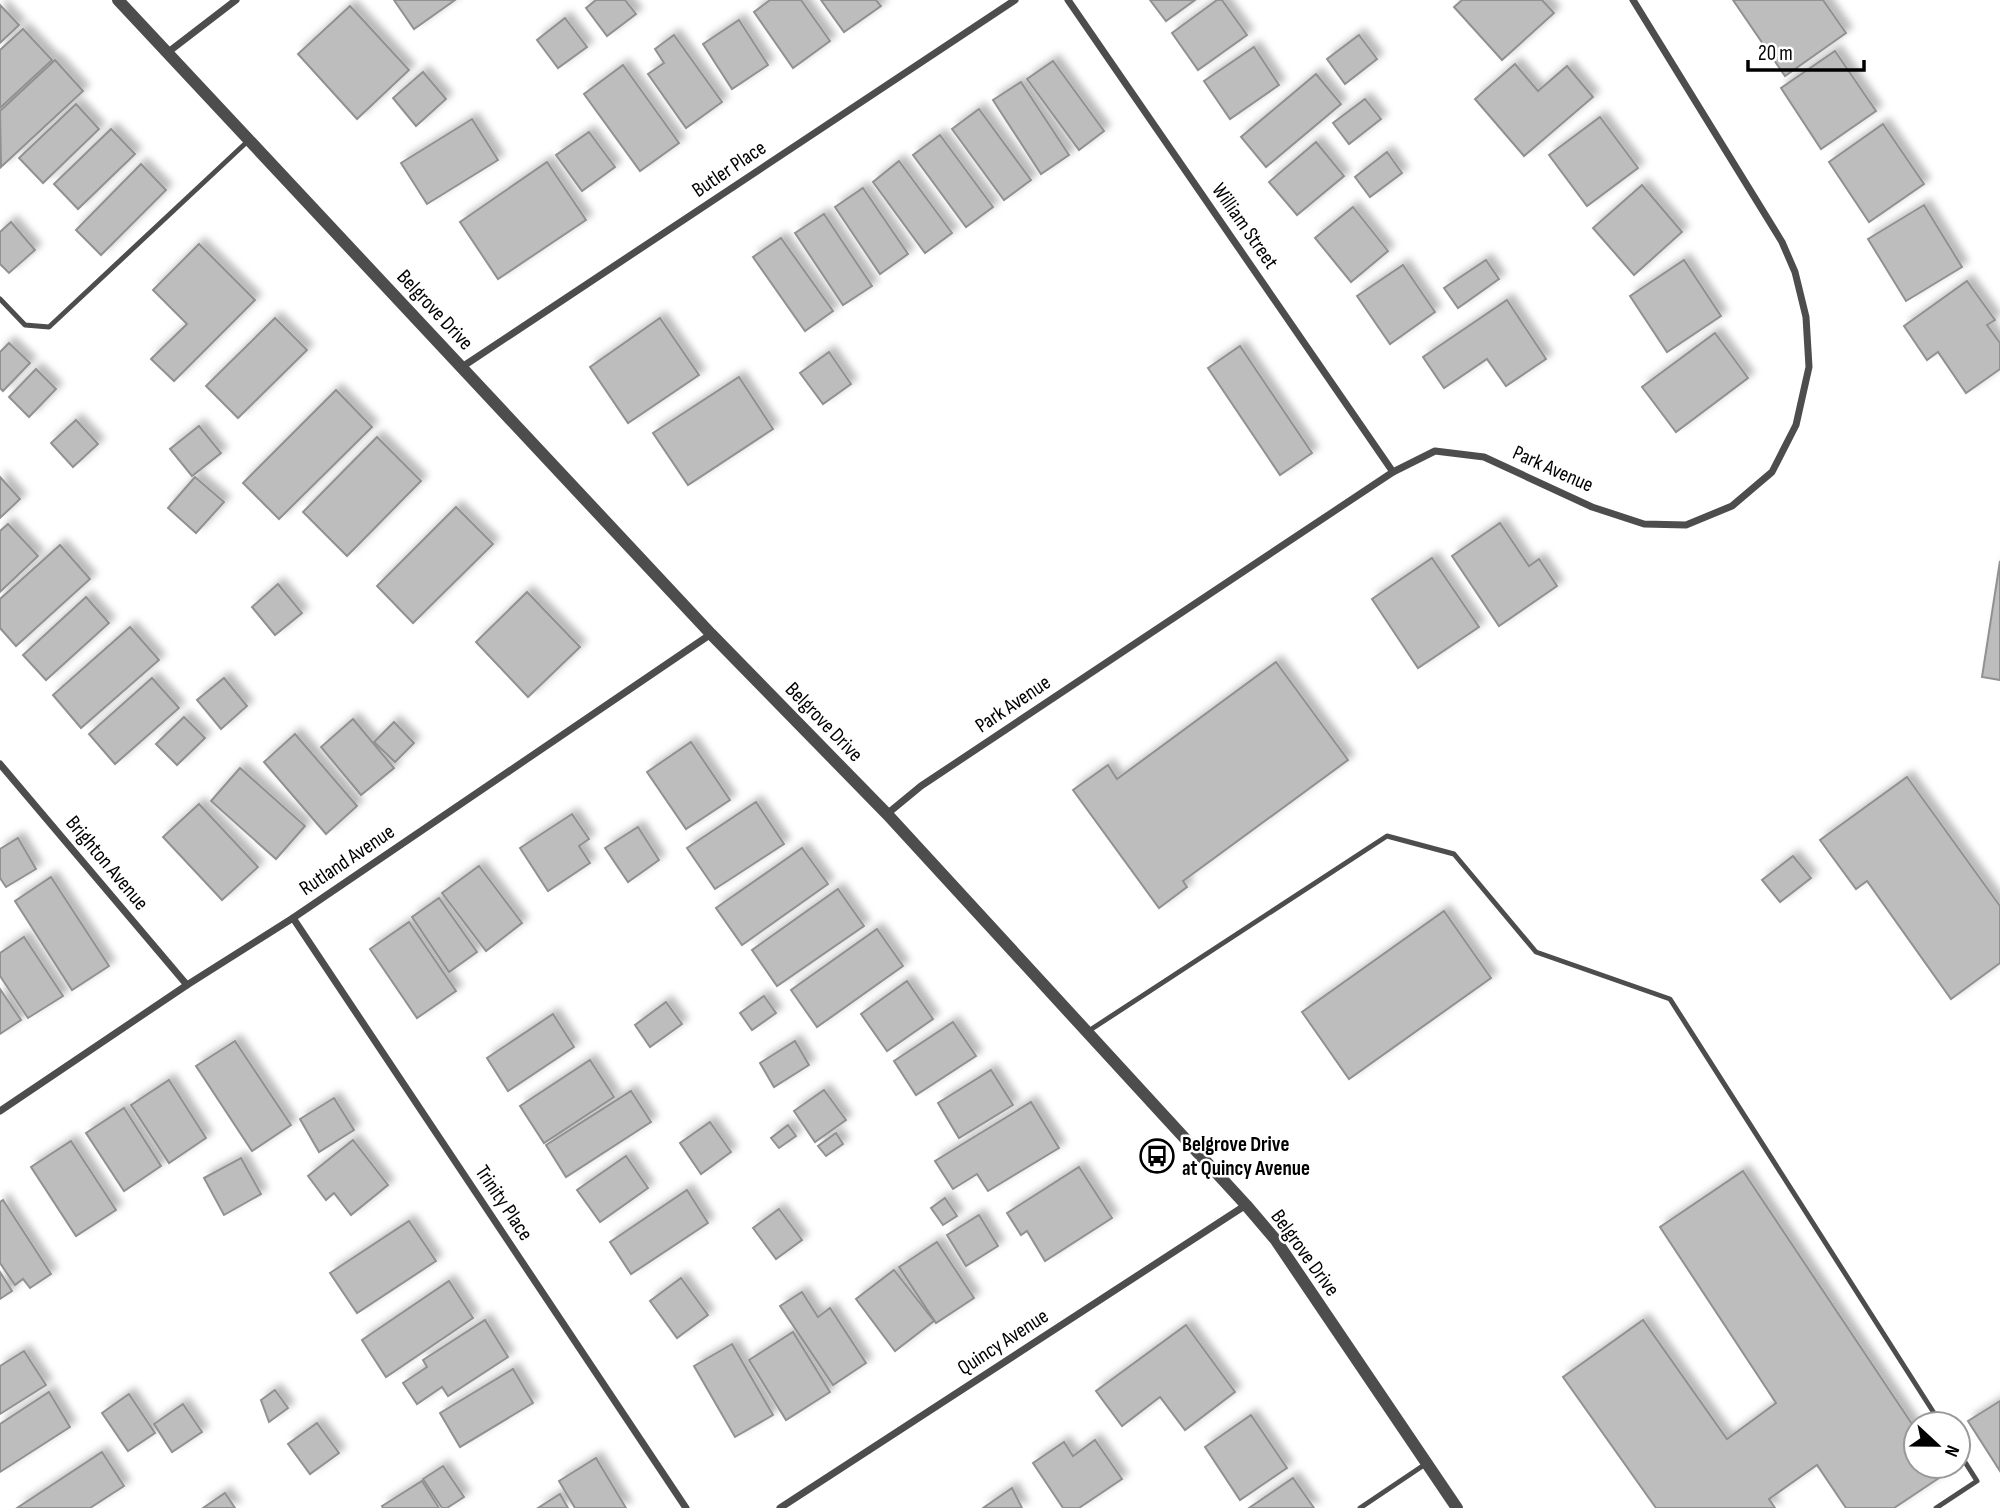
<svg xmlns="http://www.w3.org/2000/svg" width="2000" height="1508" viewBox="0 0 2000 1508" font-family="'Sofia Sans Condensed',sans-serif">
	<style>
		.building { fill: #bdbdbd; stroke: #919191; stroke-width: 2; filter: url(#shadow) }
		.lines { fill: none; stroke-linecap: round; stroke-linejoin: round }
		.service { stroke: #4d4d4d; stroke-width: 5 }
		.minor { stroke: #4d4d4d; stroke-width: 7 }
		.tertiary { stroke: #4d4d4d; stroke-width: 12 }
		.labels { text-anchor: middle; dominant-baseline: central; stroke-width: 5; stroke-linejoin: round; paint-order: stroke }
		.street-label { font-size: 21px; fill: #000; stroke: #fff }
		.poi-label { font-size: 21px; font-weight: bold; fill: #000; stroke: #fff; text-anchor: start }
	</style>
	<defs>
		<filter id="shadow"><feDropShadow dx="6" dy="-6" stdDeviation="3.5" flood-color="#0004"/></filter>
	</defs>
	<rect width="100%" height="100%" fill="#fff"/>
	<g class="building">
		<path d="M394 0H455L414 29Z"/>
		<path d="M596 0H625L636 14 607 36 586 8Z"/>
		<path d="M770 0H801L830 41 793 68 754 12Z"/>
		<path d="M821 0H876L881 6 844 32Z"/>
		<path d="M1150 0H1195L1166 21Z"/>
		<path d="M1217 0H1222L1247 35 1198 70 1172 33Z"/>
		<path d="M1462 0H1542L1554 13 1502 60 1454 7Z"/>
		<path d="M1733 0H1823L1846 33 1785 76Z"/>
		<path d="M0 5 19 25 0 43Z"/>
		<path d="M350 6 409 70 357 119 298 54Z"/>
		<path d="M565 18 587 47 558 68 537 40Z"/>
		<path d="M739 20 768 65 732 89 703 44Z"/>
		<path d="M23 29 52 60 0 108V50Z"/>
		<path d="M674 35 722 102 686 128 648 74 664 63 655 49Z"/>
		<path d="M1359 35 1377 59 1345 84 1327 59Z"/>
		<path d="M1254 47 1279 85 1230 119 1204 81Z"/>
		<path d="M1835 51 1876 111 1821 149 1781 88Z"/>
		<path d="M55 60 83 91 1 167 0 111Z"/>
		<path d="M1053 61 1104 131 1079 150 1027 79Z"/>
		<path d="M1515 64 1538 91 1567 66 1593 97 1524 156 1475 99Z"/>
		<path d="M623 65 679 143 640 171 584 94Z"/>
		<path d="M423 72 446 99 416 126 393 98Z"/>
		<path d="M1316 74 1341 104 1266 167 1241 137Z"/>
		<path d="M1021 82 1069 155 1041 174 993 100Z"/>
		<path d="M1365 99 1381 119 1349 144 1333 123Z"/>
		<path d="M76 104 99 129 43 183 19 158Z"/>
		<path d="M979 109 1031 180 1004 200 952 129Z"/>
		<path d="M1600 117 1638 168 1587 206 1549 155Z"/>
		<path d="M472 119 498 160 427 204 401 163Z"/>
		<path d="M1883 124 1924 184 1869 222 1829 162Z"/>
		<path d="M111 129 135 154 78 209 54 184Z"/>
		<path d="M589 132 615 167 582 191 556 155Z"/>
		<path d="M940 135 993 207 966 227 913 155Z"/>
		<path d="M1316 142 1344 176 1297 215 1269 182Z"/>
		<path d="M1387 152 1402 173 1370 197 1355 177Z"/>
		<path d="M899 161 952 233 925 253 873 182Z"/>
		<path d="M547 162 586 220 498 279 460 222Z"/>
		<path d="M141 164 166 190 101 255 76 230Z"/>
		<path d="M1642 185 1682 232 1634 275 1593 228Z"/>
		<path d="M863 188 908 254 880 274 835 207Z"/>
		<path d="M1924 205 1962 267 1906 301 1868 239Z"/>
		<path d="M1353 207 1388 251 1351 282 1315 238Z"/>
		<path d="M824 214 872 286 843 305 795 233Z"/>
		<path d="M11 222 35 250 9 273 0 264V232Z"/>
		<path d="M781 238 833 311 805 331 753 257Z"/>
		<path d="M199 244 255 300 174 381 151 359 187 324 153 290Z"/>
		<path d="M1486 260 1499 279 1458 308 1444 288Z"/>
		<path d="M1684 260 1721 316 1667 352 1630 296Z"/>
		<path d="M1403 265 1435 312 1390 344 1357 296Z"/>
		<path d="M1967 281 1995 320 1987 325 2000 343V369L1966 393 1938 352 1927 360 1904 326Z"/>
		<path d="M1507 300 1546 359 1506 386 1487 359 1444 388 1423 357Z"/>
		<path d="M275 318 307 350 238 418 206 386Z"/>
		<path d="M660 318 699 375 628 423 590 367Z"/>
		<path d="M1715 333 1748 378 1676 432 1642 387Z"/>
		<path d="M9 343 30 363 3 391 0 388V352Z"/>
		<path d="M1240 346 1312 453 1280 475 1208 368Z"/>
		<path d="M829 352 851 384 823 404 800 373Z"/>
		<path d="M36 369 56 389 29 417 9 397Z"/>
		<path d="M739 377 773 429 688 485 653 433Z"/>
		<path d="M336 390 372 427 279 519 243 483Z"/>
		<path d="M76 420 98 444 73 467 51 443Z"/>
		<path d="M199 426 221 453 192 476 170 449Z"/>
		<path d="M377 437 421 481 347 556 303 512Z"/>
		<path d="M0 477 20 499 0 518Z"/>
		<path d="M195 477 224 502 196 533 168 508Z"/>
		<path d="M456 507 493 544 413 623 377 586Z"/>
		<path d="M1500 523 1529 566 1539 559 1557 586 1499 626 1452 556Z"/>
		<path d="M8 524 38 556 0 592V531Z"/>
		<path d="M60 545 90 579 16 646 0 628V599Z"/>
		<path d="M1432 558 1479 627 1418 668 1372 599Z"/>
		<path d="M2000 561V680L1982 677Z"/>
		<path d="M278 584 302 613 275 635 252 607Z"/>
		<path d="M527 592 580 647 528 697 476 642Z"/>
		<path d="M86 597 109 623 46 680 23 655Z"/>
		<path d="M130 627 159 660 81 728 53 695Z"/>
		<path d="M1276 662 1348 760 1183 881 1187 887 1159 908 1073 790 1108 765 1117 779Z"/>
		<path d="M152 678 179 708 115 764 89 734Z"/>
		<path d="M224 678 247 706 221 729 197 700Z"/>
		<path d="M184 717 205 738 177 765 156 744Z"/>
		<path d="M353 719 394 768 361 795 321 747Z"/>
		<path d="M394 722 414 743 395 762 374 742Z"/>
		<path d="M295 734 357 806 326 834 264 762Z"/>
		<path d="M691 742 730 800 686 829 647 772Z"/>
		<path d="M240 768 305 826 276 859 211 801Z"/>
		<path d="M1907 777 2000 906V963L1951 999 1867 881 1856 889 1820 840Z"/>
		<path d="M756 802 784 844 715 889 687 848Z"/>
		<path d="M199 804 258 867 222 900 163 837Z"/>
		<path d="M572 814 589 839 579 846 590 863 548 891 520 848Z"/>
		<path d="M638 827 659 860 628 882 605 848Z"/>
		<path d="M18 838 36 869 6 887 0 878V849Z"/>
		<path d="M802 848 828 884 742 945 716 908Z"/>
		<path d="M1793 856 1811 878 1780 902 1762 880Z"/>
		<path d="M479 866 522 923 486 951 442 893Z"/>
		<path d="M51 877 109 966 72 990 15 901Z"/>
		<path d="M838 889 864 926 777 986 752 950Z"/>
		<path d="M439 898 477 952 449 972 412 917Z"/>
		<path d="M1444 911 1491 978 1349 1079 1302 1012Z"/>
		<path d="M409 922 456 991 417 1018 370 949Z"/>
		<path d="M877 929 903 966 817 1027 791 990Z"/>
		<path d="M24 937 63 996 28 1018 0 976V953Z"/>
		<path d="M907 981 933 1019 887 1051 861 1014Z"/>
		<path d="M0 989 21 1020 0 1034Z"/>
		<path d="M764 996 776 1013 752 1030 740 1013Z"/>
		<path d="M666 1002 682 1024 650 1047 635 1025Z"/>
		<path d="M553 1014 574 1047 508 1091 487 1058Z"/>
		<path d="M953 1022 976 1056 916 1095 894 1061Z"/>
		<path d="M235 1041 291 1125 252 1151 196 1066Z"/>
		<path d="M795 1041 809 1065 774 1087 760 1063Z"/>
		<path d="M590 1060 614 1097 544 1143 520 1106Z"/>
		<path d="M991 1070 1013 1105 959 1138 938 1103Z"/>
		<path d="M169 1080 206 1138 169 1163 131 1105Z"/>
		<path d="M824 1090 846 1120 815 1142 794 1111Z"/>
		<path d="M631 1091 651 1122 566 1177 546 1145Z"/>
		<path d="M334 1098 354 1130 319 1152 300 1119Z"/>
		<path d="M1031 1102 1059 1148 988 1191 977 1174 953 1189 935 1161Z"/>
		<path d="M124 1108 161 1166 124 1191 86 1133Z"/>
		<path d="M710 1122 731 1152 701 1174 680 1143Z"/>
		<path d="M788 1125 796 1136 779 1148 771 1138Z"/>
		<path d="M836 1133 843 1144 826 1156 818 1146Z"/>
		<path d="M353 1140 388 1185 351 1215 334 1193 326 1200 308 1176Z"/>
		<path d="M71 1141 116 1210 76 1236 31 1167Z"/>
		<path d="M626 1156 648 1188 600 1222 577 1190Z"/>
		<path d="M241 1158 261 1194 224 1215 204 1178Z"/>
		<path d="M1079 1167 1112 1218 1045 1261 1027 1231 1021 1235 1007 1213Z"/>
		<path d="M1743 1171 1916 1430V1466H1940L1945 1474 1894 1508H1846L1817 1465 1769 1499 1775 1508H1656L1563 1377 1643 1320 1727 1439 1776 1403 1660 1227Z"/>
		<path d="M687 1190 708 1223 631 1274 610 1242Z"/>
		<path d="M945 1198 957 1216 943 1225 931 1208Z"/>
		<path d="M3 1200 51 1274 30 1288 23 1279 15 1285 0 1263V1202Z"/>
		<path d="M779 1209 802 1240 776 1259 753 1228Z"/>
		<path d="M979 1215 998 1246 966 1266 947 1235Z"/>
		<path d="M409 1221 436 1261 357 1313 330 1273Z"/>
		<path d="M937 1242 974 1298 936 1323 899 1267Z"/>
		<path d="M894 1270 934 1321 895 1351 856 1299Z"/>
		<path d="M0 1272 12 1291 0 1299Z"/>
		<path d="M681 1278 708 1315 677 1338 650 1301Z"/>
		<path d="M449 1281 473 1318 386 1377 362 1340Z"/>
		<path d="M802 1292 818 1317 830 1308 866 1363 833 1385 780 1306Z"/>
		<path d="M485 1320 508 1357 448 1396 442 1387 417 1404 403 1383 427 1367 423 1360Z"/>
		<path d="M1186 1325 1235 1392 1185 1430 1160 1397 1122 1426 1096 1391Z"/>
		<path d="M793 1332 830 1392 786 1420 749 1360Z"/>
		<path d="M732 1344 773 1415 735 1437 694 1366Z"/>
		<path d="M24 1351 46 1385 0 1414V1366Z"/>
		<path d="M513 1369 533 1403 460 1447 440 1413Z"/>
		<path d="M275 1390 288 1408 269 1422 261 1400Z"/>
		<path d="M49 1392 70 1427 0 1472V1424Z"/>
		<path d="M129 1394 155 1433 128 1451 102 1413Z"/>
		<path d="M2000 1401V1471L1968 1421Z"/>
		<path d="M183 1404 202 1432 172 1452 154 1424Z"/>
		<path d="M1251 1415 1287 1468 1240 1500 1205 1447Z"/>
		<path d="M317 1423 339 1453 310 1474 288 1444Z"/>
		<path d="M1095 1440 1122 1479 1079 1508H1063L1033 1463 1064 1442 1073 1456Z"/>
		<path d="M102 1452 124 1486 90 1508H17Z"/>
		<path d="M596 1458 626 1508H575L559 1481Z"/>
		<path d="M443 1466 464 1497 447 1508H442L423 1479Z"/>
		<path d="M1293 1478 1314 1508H1249Z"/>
		<path d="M422 1481 439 1508H383L382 1506Z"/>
		<path d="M1012 1488 1022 1508H983Z"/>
		<path d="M225 1493 235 1508H203Z"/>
		<path d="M560 1494 568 1508H538Z"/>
	</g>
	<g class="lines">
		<g class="service">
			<path d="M0 299 25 325 49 327 249 140"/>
			<path d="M1087 1032 1387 836 1454 854 1536 952 1670 999 1941 1424"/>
			<path d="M1360 1508 1427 1463"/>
			<path d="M1936 1508 1977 1481 1958 1451"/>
		</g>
		<g class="minor">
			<path d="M1068 0 1393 472"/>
			<path d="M167 53 236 0"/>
			<path d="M462 367 1015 0"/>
			<path d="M0 764 187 985"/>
			<path d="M887 814 921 786 1393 472 1435 451 1484 457 1592 507 1644 524 1686 525 1732 506 1772 472 1796 425 1809 367 1806 317 1795 272 1782 242 1633 0"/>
			<path d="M293 918 686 1508"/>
			<path d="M0 1111 187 985 293 918 711 634"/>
			<path d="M780 1508 1246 1205"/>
		</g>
		<path class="tertiary" d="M118 0 711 634 887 814 1246 1205 1275 1239 1457 1508"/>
	</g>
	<defs>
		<symbol id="bus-ring" viewBox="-11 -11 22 22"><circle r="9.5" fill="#fff" stroke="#000" stroke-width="1.5"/><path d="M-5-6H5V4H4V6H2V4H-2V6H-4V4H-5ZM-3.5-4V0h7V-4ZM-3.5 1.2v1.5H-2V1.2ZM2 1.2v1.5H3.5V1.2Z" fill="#000"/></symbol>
	</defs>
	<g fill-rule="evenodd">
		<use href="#bus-ring" x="1138" y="1137" width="38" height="38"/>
	</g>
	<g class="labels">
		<g class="street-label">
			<text transform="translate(729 169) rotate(-34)">Butler Place</text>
			<text transform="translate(1245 226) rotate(55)">William Street</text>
			<text transform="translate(435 310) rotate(47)">Belgrove Drive</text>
			<text transform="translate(1553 469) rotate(24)">Park Avenue</text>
			<text transform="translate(1013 704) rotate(-34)">Park Avenue</text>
			<text transform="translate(824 722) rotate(46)">Belgrove Drive</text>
			<text transform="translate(347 860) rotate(-34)">Rutland Avenue</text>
			<text transform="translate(107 863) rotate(50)">Brighton Avenue</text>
			<text transform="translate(504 1203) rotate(56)">Trinity Place</text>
			<text transform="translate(1305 1253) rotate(54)">Belgrove Drive</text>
			<text transform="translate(1003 1342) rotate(-33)">Quincy Avenue</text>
		</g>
		<g class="poi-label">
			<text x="1182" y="1144">Belgrove Drive<tspan x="1182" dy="24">at Quincy Avenue</tspan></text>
		</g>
	</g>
	<g transform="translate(1937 1445) rotate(112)"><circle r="33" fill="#ffffff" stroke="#999999" stroke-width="2"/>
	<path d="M0-5L12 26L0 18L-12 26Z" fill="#000000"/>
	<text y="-10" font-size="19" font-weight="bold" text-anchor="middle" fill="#000000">N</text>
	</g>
	<path d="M1748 60v10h116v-10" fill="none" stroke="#000000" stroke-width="3.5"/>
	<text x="1758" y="60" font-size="21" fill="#000000" stroke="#ffffff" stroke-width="5" paint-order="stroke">20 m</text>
</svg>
